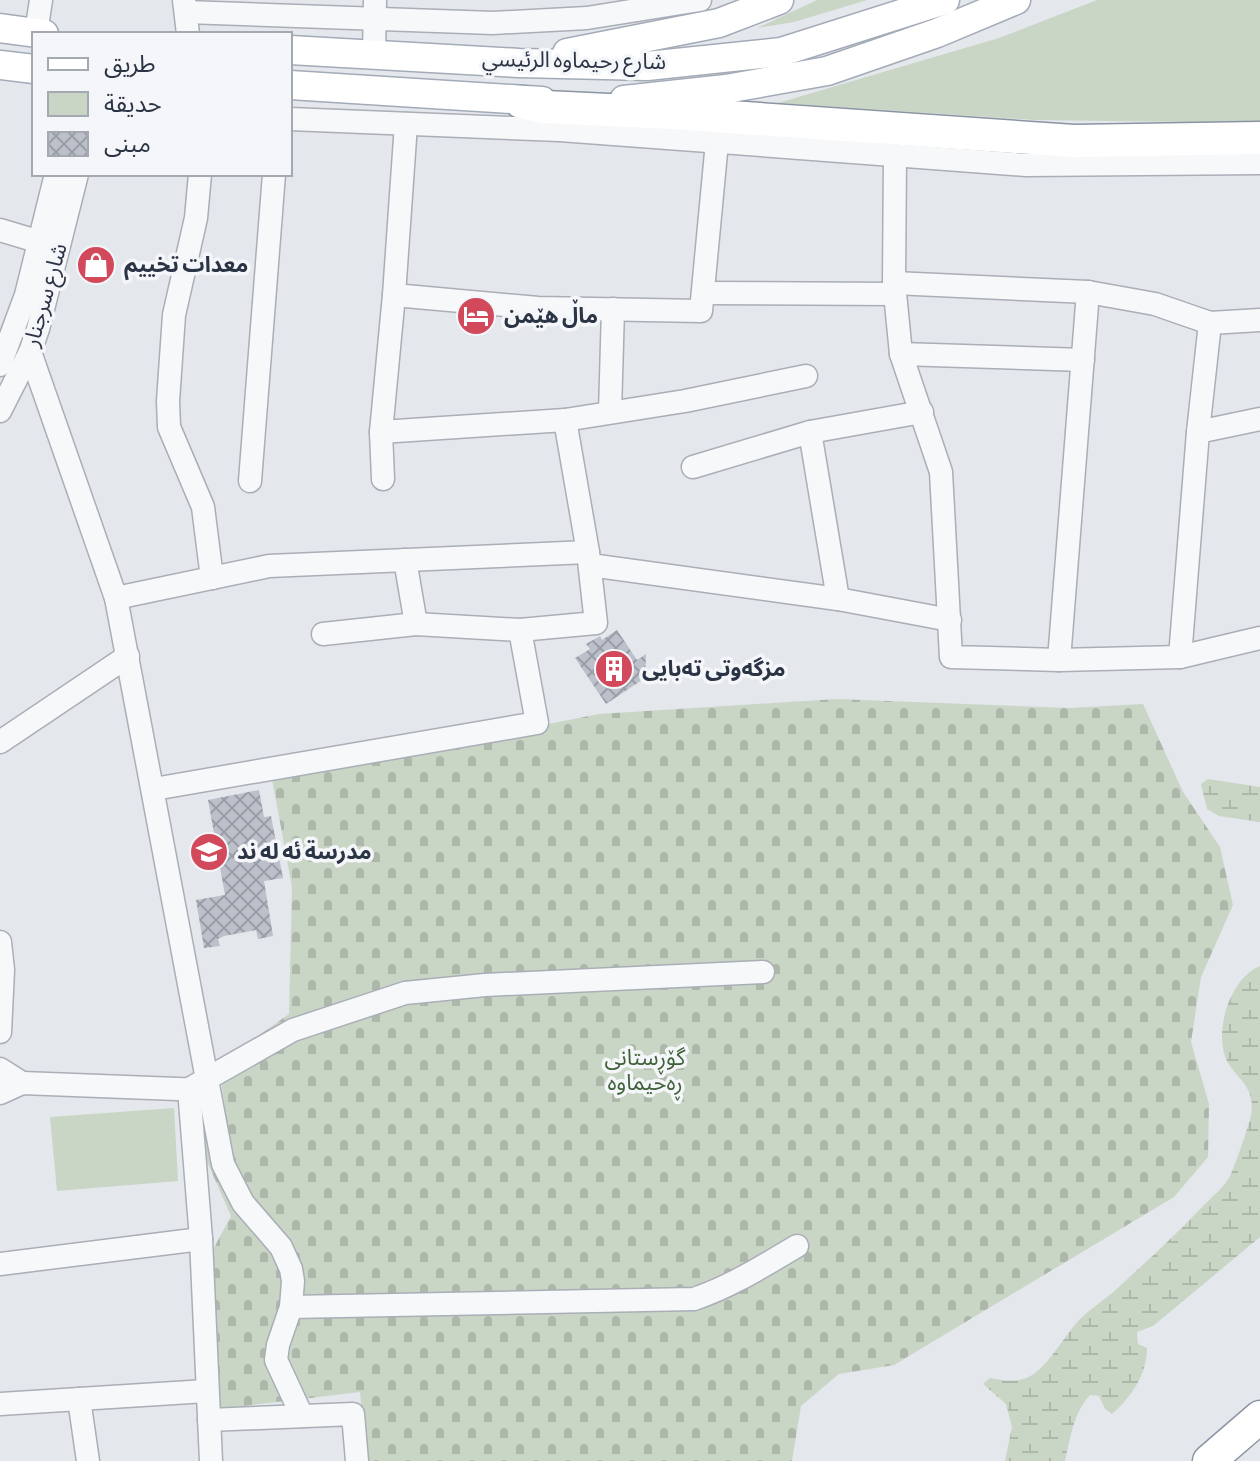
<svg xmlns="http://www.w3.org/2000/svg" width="1260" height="1461" viewBox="0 0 1260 1461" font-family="'Sofia Sans Condensed','Noto Sans Arabic',sans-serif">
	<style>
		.green { fill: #c9d6c5 }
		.wetland { fill: url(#wetland-marsh) }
		.cemetery { fill: url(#cemetery-stones) }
		.building { fill: url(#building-cross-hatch) }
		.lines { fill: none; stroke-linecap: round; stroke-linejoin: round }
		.minor-casing { stroke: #a9aeb7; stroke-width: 25 }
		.major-casing { stroke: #a3abb8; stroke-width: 31 }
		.highway-casing { stroke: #8b94a3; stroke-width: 35 }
		.minor { stroke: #f7f8fa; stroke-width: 22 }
		.major { stroke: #fff; stroke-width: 28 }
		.highway { stroke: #fff; stroke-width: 32 }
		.labels { text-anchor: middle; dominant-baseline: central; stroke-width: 7; stroke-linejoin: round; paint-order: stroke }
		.street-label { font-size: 22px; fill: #2b3445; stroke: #f4f6f9 }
		.poi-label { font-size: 22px; font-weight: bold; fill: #2b3445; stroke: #f4f6f9; text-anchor: start }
		.park-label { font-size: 22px; fill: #3f6138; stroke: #f4f6f9 }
	</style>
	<defs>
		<pattern id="wetland-marsh" width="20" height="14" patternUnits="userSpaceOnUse" patternTransform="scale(2)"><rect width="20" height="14" fill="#c9d6c5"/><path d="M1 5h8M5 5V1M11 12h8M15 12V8" fill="none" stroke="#adb8ab"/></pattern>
		<pattern id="cemetery-stones" width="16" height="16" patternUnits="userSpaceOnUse" patternTransform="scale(2)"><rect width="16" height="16" fill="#c9d6c5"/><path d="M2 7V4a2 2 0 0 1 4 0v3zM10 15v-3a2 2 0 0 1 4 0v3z" fill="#adb8ab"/></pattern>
		<pattern id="building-cross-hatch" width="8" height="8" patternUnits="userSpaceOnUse" patternTransform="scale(2)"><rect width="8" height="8" fill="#bbc0ca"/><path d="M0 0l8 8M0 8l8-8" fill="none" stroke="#989da6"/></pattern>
	</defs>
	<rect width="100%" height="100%" fill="#e4e7ec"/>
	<g class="green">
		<path d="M817 0H867L794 22 757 28Z"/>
		<path d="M1097 0H1260V123L1035 120 778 103 999 38Z"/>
		<path d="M174 1108 178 1181 57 1191 50 1117Z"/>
	</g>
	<g class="wetland">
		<path d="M1208 779 1260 787V822L1219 816 1207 809 1201 784Z"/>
		<path d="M1260 966V1237L1153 1326 1137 1332 1138 1344 1147 1348C1147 1375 1131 1397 1112 1414L1105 1409 1099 1396 1090 1395C1073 1414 1071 1436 1065 1461H1005L1012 1427 1006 1404 983 1384 990 1378C1002 1380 1015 1383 1026 1378 1045 1372 1064 1336 1079 1320 1092 1307 1108 1298 1121 1285 1149 1259 1178 1233 1204 1205 1212 1197 1223 1188 1229 1178 1234 1169 1249 1125 1251 1115 1256 1086 1237 1080 1227 1061 1213 1032 1230 978 1260 966Z"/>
	</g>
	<path class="cemetery" d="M837 699 1070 708 1143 704 1183 792 1220 847 1233 905 1201 977 1191 1042 1209 1104 1208 1157 1174 1197 894 1365 839 1374 801 1406 792 1461H366L360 1392 219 1409 207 1261 231 1216 198 1141 227 1126 219 1064 289 1014 292 887 272 779 599 714Z"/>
	<g class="building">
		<path d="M617 630 637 660 646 654 645 678 606 704 575 658 590 649 586 644 600 636 602 640Z"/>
		<path d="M259 790 264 817 271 816 283 878 264 881 273 936 258 939 256 930 251 931 224 936 218 939 220 946 204 948 196 900 225 895 208 800Z"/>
	</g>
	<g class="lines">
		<defs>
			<g id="minor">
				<path d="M184 0 188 34"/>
				<path d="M186 12 493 23 587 18 700 0"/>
				<path d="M36 33 41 0"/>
				<path d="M374 54 375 0"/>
				<path d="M290 119 560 130 1026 165 1260 163"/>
				<path d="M895 156 894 283 901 354 941 472 951 657 1059 660 1180 657 1260 638"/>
				<path d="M200 174 196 218 174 315 168 401 169 427 203 507 212 578"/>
				<path d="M0 230 40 242"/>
				<path d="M894 283 1088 292 1155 304 1210 323 1260 320"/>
				<path d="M703 293 895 294"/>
				<path d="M394 295 538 308 701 311 717 142"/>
				<path d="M30 352 116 598 223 1164 243 1203 281 1247 291 1269 293 1281 291 1307 278 1345 276 1360 302 1416"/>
				<path d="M901 354 1083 360"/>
				<path d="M0 365 26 295 56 174"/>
				<path d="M0 411 30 352 38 329 77 174"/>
				<path d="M610 412 613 309"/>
				<path d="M381 432 565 420 685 401 806 376"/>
				<path d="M810 432 838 599"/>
				<path d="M1198 432 1260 419"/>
				<path d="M693 467 810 432 922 412"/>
				<path d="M383 479 381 432 394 295 406 124"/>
				<path d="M250 481 274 174"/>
				<path d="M405 560 416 624"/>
				<path d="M590 565 838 599 950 620"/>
				<path d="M116 598 269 566 588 552"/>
				<path d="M323 634 416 624 520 630 596 623 588 552 565 420"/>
				<path d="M1180 657 1198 432 1210 323"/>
				<path d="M1059 660 1088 292"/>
				<path d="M0 742 128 656"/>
				<path d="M154 789 537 723 520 630"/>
				<path d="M0 942 3 970 0 1032"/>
				<path d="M0 1069 22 1083"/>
				<path d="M0 1093 22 1083 203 1090"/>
				<path d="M0 1264 201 1239"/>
				<path d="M291 1307 694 1299C732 1286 763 1266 797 1246"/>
				<path d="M79 1399 88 1461"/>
				<path d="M0 1404 206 1391"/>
				<path d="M209 1420 353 1414 357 1461"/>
				<path d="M211 1461 201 1239 189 1089 293 1030 405 993 485 985 763 972"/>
			</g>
			<g id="major">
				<path d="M0 28 44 34"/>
				<path d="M290 50 519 63 647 66 781 52 945 0"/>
				<path d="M567 53 719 23 779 0"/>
				<path d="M0 65 34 69"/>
				<path d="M290 85 542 101"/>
				<path d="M624 100 726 89 827 71 937 33 1016 0"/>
			</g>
			<g id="highway">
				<path d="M521 102 545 107 673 113 1074 141 1260 138"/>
				<path d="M1209 1461 1260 1417"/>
			</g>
		</defs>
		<use href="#minor" class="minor-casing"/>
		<use href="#major" class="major-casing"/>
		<use href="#highway" class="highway-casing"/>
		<use href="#minor" class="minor"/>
		<use href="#major" class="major"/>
		<use href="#highway" class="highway"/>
	</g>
	<defs>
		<symbol id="shop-disc" viewBox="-11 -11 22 22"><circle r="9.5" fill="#d1495b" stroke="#f4f6f9"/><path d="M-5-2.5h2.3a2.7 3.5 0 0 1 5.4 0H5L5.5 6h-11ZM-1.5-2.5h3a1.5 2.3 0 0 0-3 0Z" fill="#fff"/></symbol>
		<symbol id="hotel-disc" viewBox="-11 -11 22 22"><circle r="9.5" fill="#d1495b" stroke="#f4f6f9"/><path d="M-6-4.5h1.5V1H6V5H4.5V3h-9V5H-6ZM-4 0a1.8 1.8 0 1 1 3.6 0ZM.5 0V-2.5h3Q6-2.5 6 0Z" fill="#fff"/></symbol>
		<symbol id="building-disc" viewBox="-11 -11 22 22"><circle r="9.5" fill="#d1495b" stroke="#f4f6f9"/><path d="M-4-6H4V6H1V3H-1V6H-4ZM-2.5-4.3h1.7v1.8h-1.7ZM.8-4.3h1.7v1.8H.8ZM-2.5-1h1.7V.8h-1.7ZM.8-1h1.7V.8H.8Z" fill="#fff"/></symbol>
		<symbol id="school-disc" viewBox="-11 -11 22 22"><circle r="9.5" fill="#d1495b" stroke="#f4f6f9"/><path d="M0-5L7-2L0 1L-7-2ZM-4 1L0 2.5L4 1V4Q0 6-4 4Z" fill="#fff"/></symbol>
	</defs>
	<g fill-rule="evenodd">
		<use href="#shop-disc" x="74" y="243" width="44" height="44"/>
		<use href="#hotel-disc" x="454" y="294" width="44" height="44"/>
		<use href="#building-disc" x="592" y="647" width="44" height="44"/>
		<use href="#school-disc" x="187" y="830" width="44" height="44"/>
	</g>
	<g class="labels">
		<g class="street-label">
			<text transform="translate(574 61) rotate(1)">شارع رحيماوه الرئيسي</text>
			<text transform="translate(46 295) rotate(-74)">شارع سرجنار</text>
		</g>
		<g class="poi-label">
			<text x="124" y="265">معدات تخييم</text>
			<text x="504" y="316">ماڵ هێمن</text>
			<text x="642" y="669">مزگەوتی تەبایی</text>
			<text x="237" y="852">مدرسة ئه له ند</text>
		</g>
		<g class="park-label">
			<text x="645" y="1058">گۆڕستانی<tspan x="645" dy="25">ڕەحیماوە</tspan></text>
		</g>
	</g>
	<rect x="32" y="32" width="260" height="144" fill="#f4f6f9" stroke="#a4a8b1" stroke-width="2"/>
	<rect x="48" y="58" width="40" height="12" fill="#ffffff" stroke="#a4a8b1" stroke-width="2"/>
	<text x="104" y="72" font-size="24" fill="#2b3445">طريق</text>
	<rect x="48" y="92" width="40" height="24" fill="#c9d6c5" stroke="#a4a8b1" stroke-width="2"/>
	<text x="104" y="112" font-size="24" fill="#2b3445">حديقة</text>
	<rect x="48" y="132" width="40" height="24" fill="url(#building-cross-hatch)" stroke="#a4a8b1" stroke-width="2"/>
	<text x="104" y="152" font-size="24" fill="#2b3445">مبنى</text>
</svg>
